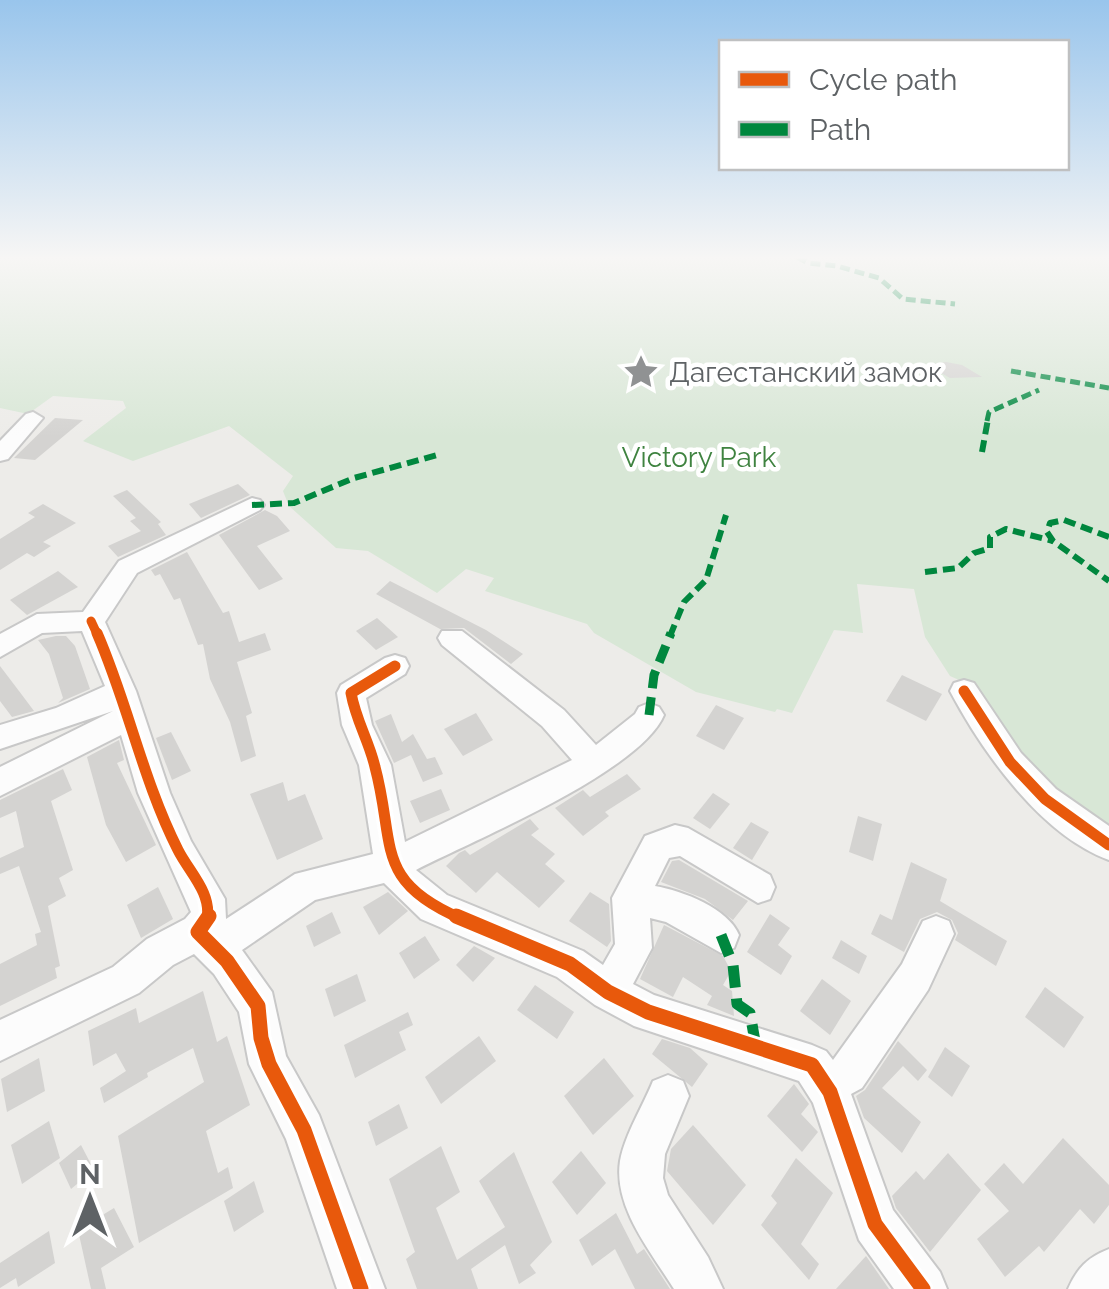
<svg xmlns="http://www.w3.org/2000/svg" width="1109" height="1289" viewBox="0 0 1109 1289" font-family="Raleway,sans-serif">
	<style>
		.green { fill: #d8e7d6 }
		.building { fill: #d4d3d1 }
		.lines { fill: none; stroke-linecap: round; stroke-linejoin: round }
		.minor-casing { stroke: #c8c8c8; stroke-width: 4 }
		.minor { fill: #fcfcfc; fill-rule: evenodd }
		.quiet-far3 { stroke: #00873e; stroke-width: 5; stroke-dasharray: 10 5; stroke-linecap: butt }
		.quiet-far2 { stroke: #00873e; stroke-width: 6; stroke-dasharray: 12 6; stroke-linecap: butt }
		.quiet-far1 { stroke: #00873e; stroke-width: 9; stroke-dasharray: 18 9; stroke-linecap: butt }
		.quiet { stroke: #00873e; stroke-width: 11; stroke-dasharray: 22 11; stroke-linecap: butt }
		.cycleway-far2-casing { stroke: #fff; stroke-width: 14 }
		.cycleway-far1-casing { stroke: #fff; stroke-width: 18 }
		.cycleway-casing { stroke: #fff; stroke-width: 21 }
		.cycleway-far2 { stroke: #e8590c; stroke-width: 9 }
		.cycleway-far1 { stroke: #e8590c; stroke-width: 11 }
		.cycleway { stroke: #e8590c; stroke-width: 15 }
		.labels { text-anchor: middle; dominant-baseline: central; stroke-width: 9; stroke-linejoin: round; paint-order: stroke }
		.far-poi-label { font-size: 28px; fill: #5e6265; stroke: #fff; text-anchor: start }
		.far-park-label { font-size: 28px; fill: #3f8340; stroke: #fff }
	</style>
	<rect width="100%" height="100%" fill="#edece9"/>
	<path class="green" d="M0 257H1109V832L1052 789 1015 744 977 688 950 676 925 637 914 589 857 584 863 633 834 630 792 713 777 709 775 712 696 692 594 633 587 624 485 591 494 578 466 569 437 593 368 551 336 548 289 506 283 491 293 476 229 426 133 461 83 441 126 408 123 401 53 396 28 414 0 408Z"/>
	<g class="building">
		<path d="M946 362 962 365 982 377 950 378 927 365Z"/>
		<path d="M55 418 83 420 35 460 14 458Z"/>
		<path d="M238 484 250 495 201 518 189 504Z"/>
		<path d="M127 490 161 522 158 524 166 535 118 557 108 546 141 531 130 521 136 518 113 496Z"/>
		<path d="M43 504 76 523 43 542 51 546 34 557 27 553 0 570V539L35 517 28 513Z"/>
		<path d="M265 510 277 516 290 531 257 546 283 579 259 590 219 535Z"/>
		<path d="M187 552 223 613 229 611 239 642 265 633 271 650 237 662 252 713 246 716 256 756 241 762 230 722 210 679 203 644 198 645 180 598 174 600 160 574 155 576 151 570Z"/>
		<path d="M58 571 78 587 27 615 10 600Z"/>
		<path d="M390 581 486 630 523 654 511 664 464 628 440 629 376 594Z"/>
		<path d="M377 618 398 637 376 650 356 631Z"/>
		<path d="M56 636H66L75 646 90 689 58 703 63 698 49 654 38 640Z"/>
		<path d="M0 666 22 695 34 711 12 717 0 701Z"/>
		<path d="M902 675 942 694 926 721 886 701Z"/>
		<path d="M716 705 744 718 724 750 696 736Z"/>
		<path d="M476 713 493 740 463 756 444 729Z"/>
		<path d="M391 714 402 742 413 734 427 759 435 757 443 774 423 782 411 755 394 763 375 721Z"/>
		<path d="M171 732 191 771 172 780 156 738Z"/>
		<path d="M119 740 124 760 117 763 156 845 126 862 106 825 87 757Z"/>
		<path d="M63 769 72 790 51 801 73 870 59 878 66 896 48 906 60 966 55 968 57 978 0 1006V964L37 945 35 934 41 932 19 866 0 874V858L24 847 16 811 0 818V800Z"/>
		<path d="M627 774 641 789 605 812 609 816 583 836 555 808 583 790 590 797Z"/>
		<path d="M283 782 288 801 305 794 323 839 277 860 250 794Z"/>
		<path d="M441 789 450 810 420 823 410 801Z"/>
		<path d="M713 793 730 804 710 829 693 818Z"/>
		<path d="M858 816 882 824 873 861 849 852Z"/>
		<path d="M530 819 539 829 531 835 555 854 545 864 565 881 539 908 497 872 476 893 446 866 459 853 465 850 470 855Z"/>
		<path d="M751 822 769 832 752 860 733 848Z"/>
		<path d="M679 860 748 901 733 920 705 899 661 882 672 861Z"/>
		<path d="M911 862 947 879 940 901 1007 941 996 966 955 940 958 933 952 920 937 912 920 919 904 952 871 934 880 914 892 920Z"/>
		<path d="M158 887 173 919 141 938 127 905Z"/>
		<path d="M388 892 408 911 379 935 363 907Z"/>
		<path d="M590 892 609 904 611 941 607 947 569 921Z"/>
		<path d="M332 912 341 933 314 947 306 926Z"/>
		<path d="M770 914 790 928 778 945 792 956 781 975 747 952Z"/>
		<path d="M664 925 723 956 731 971 723 985 732 991 734 1016 707 1005 712 996 683 977 673 997 640 979Z"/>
		<path d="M425 936 440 960 414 979 399 953Z"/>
		<path d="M841 940 867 956 859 974 832 958Z"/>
		<path d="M474 946 495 958 473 982 456 965Z"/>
		<path d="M357 974 366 1001 334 1017 325 989Z"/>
		<path d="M822 979 851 1001 830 1035 800 1011Z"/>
		<path d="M535 985 574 1012 557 1039 517 1010Z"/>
		<path d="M1045 987 1084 1017 1064 1048 1025 1017Z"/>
		<path d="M203 991 217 1042 227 1036 250 1105 206 1131 218 1173 228 1167 233 1188 139 1243 118 1136 204 1082 193 1048 147 1073 148 1077 104 1103 100 1088 126 1071 116 1053 93 1066 88 1031 136 1008 139 1023Z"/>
		<path d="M408 1012 413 1025 399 1032 406 1050 355 1078 344 1045Z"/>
		<path d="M479 1036 496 1061 441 1104 425 1077Z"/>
		<path d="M662 1039 690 1048 708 1064 692 1087 652 1054Z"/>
		<path d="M898 1041 927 1070 918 1081 903 1066 882 1088 921 1122 902 1153 864 1118 856 1096 865 1090Z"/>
		<path d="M945 1047 970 1066 952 1097 928 1077Z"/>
		<path d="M39 1058 45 1091 7 1112 1 1079Z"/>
		<path d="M604 1058 634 1096 593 1135 564 1096Z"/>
		<path d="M794 1084 809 1104 801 1114 818 1132 802 1152 767 1116Z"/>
		<path d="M399 1104 408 1128 376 1146 368 1122Z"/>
		<path d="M49 1121 60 1158 22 1184 11 1145Z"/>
		<path d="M693 1125 746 1185 713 1225 667 1171 671 1149Z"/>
		<path d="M1063 1138 1109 1185V1205L1094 1224 1080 1209 1044 1252 1039 1246 1005 1277 977 1239 1009 1211 984 1184 1004 1163 1023 1184Z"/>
		<path d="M81 1145 94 1170 71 1189 59 1163Z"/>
		<path d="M441 1146 460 1192 436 1208 457 1260 505 1227 479 1181 514 1152 552 1242 530 1265 536 1273 519 1284 505 1245 471 1269 478 1289H417L406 1259 415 1252 389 1179Z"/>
		<path d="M581 1151 606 1183 577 1215 552 1182Z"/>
		<path d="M948 1153 981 1190 930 1252 896 1208 892 1196 916 1171 924 1180Z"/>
		<path d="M796 1158 833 1193 801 1244 819 1264 809 1280 761 1225 777 1203 771 1196Z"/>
		<path d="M254 1181 264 1212 234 1232 224 1201Z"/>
		<path d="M114 1208 134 1247 101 1268 106 1289H91L78 1230Z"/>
		<path d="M616 1213 637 1254 644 1249 670 1289H635L615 1249 592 1266 579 1240Z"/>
		<path d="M49 1231 55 1263 18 1287 16 1278 0 1288V1263Z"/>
		<path d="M866 1256 889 1289H836Z"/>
	</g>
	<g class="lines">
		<defs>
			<g id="minor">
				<path d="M33 412 43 418 8 459 0 461V441L26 414Z"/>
				<path d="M252 498 260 500 264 505 260 510 137 573 105 622 136 691 170 793 191 841 225 899 226 919 295 874 373 854 359 765 342 725 337 693 341 685 385 658 395 655 405 658 409 666 405 674 366 698 372 725 391 765 405 842 572 760 542 726 442 645 438 638 442 631H462L564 710 596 745 635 714 639 707 649 703 659 707 664 715C640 772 474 840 416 870L447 895 583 951 603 965 615 944 612 898 645 836 675 825 688 828 770 875 775 887 770 899 758 903 680 856 669 858 655 886C683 891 728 908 739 935L734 948 721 953 666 922 650 918 652 948 633 984 654 995 812 1045 826 1051 833 1060 902 964 923 921 936 916 949 921 954 934 928 990 862 1088 851 1094 893 1210 940 1272 947 1289H894L859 1240 813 1103 799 1081 634 1026 595 1005 557 977 421 919 384 883 315 900 242 950 272 992 286 1056 319 1115 385 1289H337L286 1139 249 1064 239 1012 214 974 194 954 173 965 139 993 0 1061V1020L113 967 147 939 185 919 191 912 138 793 121 735 0 796V767L113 711 0 749V725L56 708 105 686 82 631 42 633 0 657V634L37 614 83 612 119 561Z"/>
				<path d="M964 680 974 683 1021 753 1056 789 1109 826V860C1041 835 983 753 950 691L954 683Z"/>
				<path d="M668 1075 683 1081 689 1096 665 1154 663 1178 668 1195 708 1257 723 1289H674C651 1252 613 1207 620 1161 625 1134 643 1106 653 1081Z"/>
				<path d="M1109 1249V1289H1068C1077 1268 1088 1257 1109 1249Z"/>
			</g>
		</defs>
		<use href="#minor" class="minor-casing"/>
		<use href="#minor" class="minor"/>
		<g class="quiet-far3">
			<path d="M797 257 808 263 837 266 879 278 903 299 955 304"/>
			<path d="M1011 371 1109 388"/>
			<path d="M987 421 989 412 1039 390"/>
		</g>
		<g class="quiet-far2">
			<path d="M982 452 988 419"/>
			<path d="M252 505 294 503 354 478 437 455"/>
			<path d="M1109 537 1064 520 1050 523 1047 532 1053 541 1109 581"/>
			<path d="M925 572 958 568 974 553 990 548V537L1006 529 1053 541"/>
			<path d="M670 636 684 602 706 580 726 515"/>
		</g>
		<path class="quiet-far1" d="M649 715 654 675 671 633"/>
		<path class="quiet" d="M721 935 733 965 737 1004 750 1013 756 1047"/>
		<defs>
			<path id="cycleway-far2" d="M91 621 98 636"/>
			<g id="cycleway-far1">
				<path d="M97 633C128 704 143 781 178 850 189 872 212 893 207 919"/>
				<path d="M395 666 351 693C356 721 369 741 375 767 396 845 373 881 462 919"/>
				<path d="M964 691 1010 762 1045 799 1109 845"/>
			</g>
			<g id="cycleway">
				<path d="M209 916 198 932 227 961 258 1006 261 1038 269 1064 304 1130 361 1289"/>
				<path d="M456 916 570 964 608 992 648 1012 812 1065 830 1092 875 1224 923 1289"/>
			</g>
		</defs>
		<use href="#cycleway-far2" class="cycleway-far2-casing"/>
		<use href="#cycleway-far1" class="cycleway-far1-casing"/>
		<use href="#cycleway" class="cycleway-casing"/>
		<use href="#cycleway-far2" class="cycleway-far2"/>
		<use href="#cycleway-far1" class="cycleway-far1"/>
		<use href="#cycleway" class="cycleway"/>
	</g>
	<linearGradient id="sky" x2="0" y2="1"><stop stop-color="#99c5ec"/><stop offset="0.59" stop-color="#f7f6f5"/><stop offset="1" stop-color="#f7f6f5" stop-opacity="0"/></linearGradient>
	<rect width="1109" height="437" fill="url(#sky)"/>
	<defs>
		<symbol id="sight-bare" viewBox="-9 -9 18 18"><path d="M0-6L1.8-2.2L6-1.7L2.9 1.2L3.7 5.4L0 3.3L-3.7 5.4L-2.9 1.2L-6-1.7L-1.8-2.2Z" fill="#909293" stroke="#fff" stroke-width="2.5" paint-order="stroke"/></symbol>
	</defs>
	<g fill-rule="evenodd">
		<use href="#sight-bare" x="616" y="347" width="50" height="50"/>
	</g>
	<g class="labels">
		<g class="far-poi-label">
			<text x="669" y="372">Дагестанский замок</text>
		</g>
		<g class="far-park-label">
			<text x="699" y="457">Victory Park</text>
		</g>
	</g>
	<rect x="719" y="40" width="350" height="130" fill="#ffffff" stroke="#bfc0c1" stroke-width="2.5"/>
	<rect x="739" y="72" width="50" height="15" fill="#e8590c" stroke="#bfc0c1" stroke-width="2.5"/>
	<text x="809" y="90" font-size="30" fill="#5e6265">Cycle path</text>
	<rect x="739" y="122" width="50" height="15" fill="#00873e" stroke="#bfc0c1" stroke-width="2.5"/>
	<text x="809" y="140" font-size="30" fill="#5e6265">Path</text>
	<g transform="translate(90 1199)" stroke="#ffffff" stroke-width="8" paint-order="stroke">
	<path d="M0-8L18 38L0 25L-18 38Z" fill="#5e6265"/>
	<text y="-15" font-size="28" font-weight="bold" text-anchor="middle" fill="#5e6265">N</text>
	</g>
</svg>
